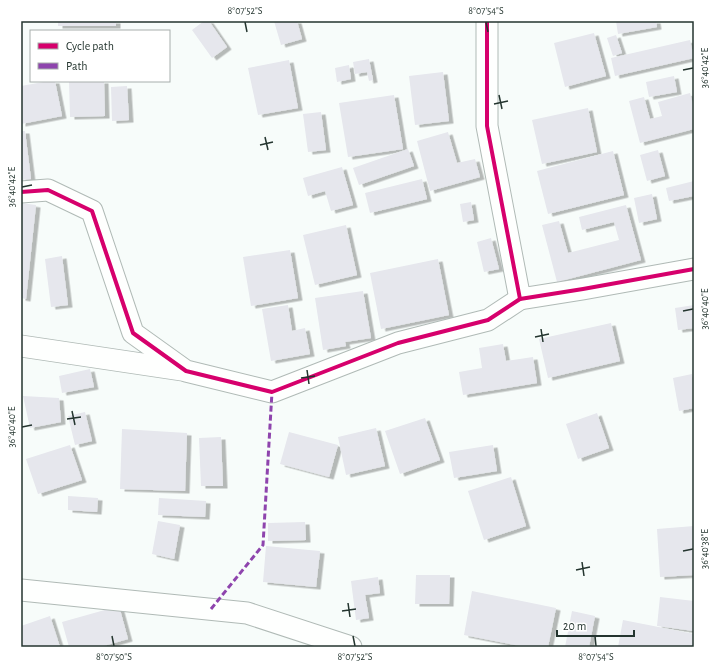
<svg xmlns="http://www.w3.org/2000/svg" width="715" height="668" viewBox="0 0 715 668" font-family="'Alegreya Sans',sans-serif">
	<style>
		.building { fill: #e6e7ed; filter: url(#shadow) }
		.lines { fill: none; stroke-linecap: round; stroke-linejoin: round }
		.minor-casing { stroke: #b0bab6; stroke-width: 23 }
		.minor { stroke: #fefffe; stroke-width: 21 }
		.quiet { stroke: #8e44ad; stroke-width: 3; stroke-dasharray: 6 3; stroke-linecap: butt }
		.cycleway-casing { stroke: #fff; stroke-width: 6 }
		.cycleway { stroke: #d6006c; stroke-width: 4 }
		.ticks { fill: none; stroke: #24352f; stroke-width: 1.5 }
		.neatline { fill: none; stroke: #24352f; stroke-width: 1.5 }
		.ticks-label { font-size: 10px; text-anchor: middle; fill: #24352f }
	</style>
	<defs>
		<filter id="shadow"><feDropShadow dx="4.5" dy="2.5" stdDeviation="0" flood-color="#0004"/></filter>
	</defs>
	<rect width="100%" height="100%" fill="#f7fcfa"/>
	<g class="building">
		<rect x="58" y="21" width="58" height="5"/>
		<path d="M204 21H209L227 47 212 58 192 30Z"/>
		<path d="M274 21H297L302 39 281 45Z"/>
		<path d="M616 21H656L657 27 618 34Z"/>
		<path d="M594 33 606 76 565 87 554 43Z"/>
		<path d="M616 35 622 53 613 56 607 38Z"/>
		<path d="M690 40 694 58 615 76 611 58Z"/>
		<path d="M369 59 373 80 369 81 367 72 355 74 353 62Z"/>
		<path d="M289 60 298 108 258 115 248 68Z"/>
		<path d="M349 65 351 79 337 82 335 68Z"/>
		<path d="M443 72 449 121 415 125 409 76Z"/>
		<path d="M674 76 677 92 649 97 646 82Z"/>
		<path d="M49 81H55L62 116 21 124V86Z"/>
		<path d="M69 81H104L105 116 70 117Z"/>
		<path d="M127 86 129 120 112 121 111 87Z"/>
		<path d="M690 93 694 108V129L640 143 629 101 644 97 650 119 662 116 658 102Z"/>
		<path d="M394 95 403 149 348 157 339 103Z"/>
		<path d="M588 108 597 152 542 164 532 120Z"/>
		<path d="M321 112 326 150 308 152 303 114Z"/>
		<path d="M21 131H25L31 179 21 180Z"/>
		<path d="M448 132 457 163 475 159 480 177 430 191 417 141Z"/>
		<path d="M408 149 414 166 359 185 353 168Z"/>
		<path d="M658 150 665 176 647 181 640 155Z"/>
		<path d="M613 151 624 195 548 214 537 171Z"/>
		<path d="M342 167 353 205 331 211 325 191 308 196 303 178Z"/>
		<path d="M422 179 427 199 370 213 365 193Z"/>
		<path d="M694 181V196L669 201 666 188Z"/>
		<path d="M652 194 657 219 639 223 634 198Z"/>
		<path d="M471 202 474 220 463 222 460 204Z"/>
		<path d="M21 203 36 205 26 299 21 298Z"/>
		<path d="M626 205 641 260 557 282 542 225 559 221 568 253 619 240 614 222 582 230 579 217Z"/>
		<path d="M346 225 357 275 315 285 303 235Z"/>
		<path d="M491 238 499 269 484 272 477 242Z"/>
		<path d="M290 250 298 298 251 306 243 257Z"/>
		<path d="M62 256 68 305 51 307 45 259Z"/>
		<path d="M438 259 449 315 381 329 370 273Z"/>
		<path d="M363 291 371 338 345 342 346 346 323 350 315 298Z"/>
		<path d="M288 305 292 331 305 328 310 354 271 361 262 309Z"/>
		<path d="M694 305V328L678 330 675 308Z"/>
		<path d="M611 323 620 361 548 378 539 339Z"/>
		<path d="M503 344 506 361 533 357 537 383 463 395 459 372 482 368 479 348Z"/>
		<path d="M90 369 94 387 62 393 59 376Z"/>
		<path d="M692 374 694 388V408L679 411 673 378Z"/>
		<path d="M23 396 59 398 61 422 30 428Z"/>
		<path d="M85 412 92 441 75 445 68 416Z"/>
		<path d="M597 413 609 448 578 459 566 424Z"/>
		<path d="M425 418 440 460 400 474 385 431Z"/>
		<path d="M376 428 385 466 346 475 338 437Z"/>
		<path d="M122 429 187 433 185 491 120 489Z"/>
		<path d="M289 432 338 445 329 477 280 464Z"/>
		<path d="M221 437 223 486H201L199 438Z"/>
		<path d="M70 445 82 480 38 494 26 459Z"/>
		<path d="M493 445 497 471 454 478 449 452Z"/>
		<path d="M511 477 526 526 484 540 468 491Z"/>
		<path d="M68 496 98 498 97 512 68 510Z"/>
		<path d="M159 498 206 501 205 517 158 515Z"/>
		<path d="M158 521 180 525 174 559 152 554Z"/>
		<path d="M305 522 306 540 268 541V523Z"/>
		<path d="M694 526V575L660 577 657 529Z"/>
		<path d="M266 546 320 551 316 587 263 582Z"/>
		<path d="M416 575H450L449 604H415Z"/>
		<path d="M378 577 380 593 365 595 369 618 356 620 351 581Z"/>
		<path d="M472 591 556 608 548 647H525L464 635Z"/>
		<path d="M660 597 694 601V631L657 626Z"/>
		<path d="M119 606 128 639 100 647H69L62 622Z"/>
		<path d="M572 611 595 616 589 647H565Z"/>
		<path d="M50 616 60 647H21V626Z"/>
		<path d="M623 620 694 634V647H618Z"/>
	</g>
	<g class="lines">
		<defs>
			<g id="minor">
				<path d="M487 21V126L520 299 583 289 694 269"/>
				<path d="M21 192 48 190 92 211 133 333 186 371 272 392 398 343 488 320 520 299"/>
				<path d="M21 346 182 370"/>
				<path d="M21 590 247 613 351 647"/>
			</g>
		</defs>
		<use href="#minor" class="minor-casing"/>
		<use href="#minor" class="minor"/>
		<path class="quiet" d="M211 609 263 545 272 392"/>
		<defs>
			<g id="cycleway">
				<path d="M487 21V126L520 299 583 289 694 269"/>
				<path d="M21 192 48 190 92 211 133 333 186 371 272 392 398 343 488 320 520 299"/>
			</g>
		</defs>
		<use href="#cycleway" class="cycleway-casing"/>
		<use href="#cycleway" class="cycleway"/>
	</g>
	<path class="ticks" d="M245 22 247 32M486 22 488 32M683 70 693 68M499 95 502 109M494 104 508 101M265 137 268 150M260 145 273 142M22 187 32 185M683 311 693 309M541 329 543 342M535 337 549 334M307 370 309 384M301 378 315 376M72 411 75 425M67 419 81 417M22 427 32 425M683 551 693 549M582 562 584 576M576 570 590 567M348 603 350 617M342 611 356 609M112 636 114 646M353 636 355 646M595 636 596 646"/>
	<rect width="715" height="668" fill="none" stroke="#ffffff" stroke-width="44"/>
	<rect x="30" y="30" width="140" height="52" fill="#ffffff" stroke="#a7aeac"/>
	<rect x="38" y="43" width="20" height="6" fill="#d6006c" stroke="#a7aeac"/>
	<text x="66" y="50" font-size="12" fill="#24352f">Cycle path</text>
	<rect x="38" y="63" width="20" height="6" fill="#8e44ad" stroke="#a7aeac"/>
	<text x="66" y="70" font-size="12" fill="#24352f">Path</text>
	<path d="M557 630v6h77v-6" fill="none" stroke="#24352f" stroke-width="2"/>
	<text x="563" y="630" font-size="12" fill="#24352f" stroke="#ffffff" stroke-width="3" paint-order="stroke">20 m</text>
	<rect x="22" y="22" width="671" height="624" class="neatline"/>
	<g class="ticks-label">
		<text x="245" y="14">8°07'52"S</text>
		<text x="486" y="14">8°07'54"S</text>
		<text transform="translate(704 68) rotate(-90)" y="4">36°40'42"E</text>
		<text transform="translate(11 187) rotate(-90)" y="4">36°40'42"E</text>
		<text transform="translate(704 309) rotate(-90)" y="4">36°40'40"E</text>
		<text transform="translate(11 427) rotate(-90)" y="4">36°40'40"E</text>
		<text transform="translate(704 549) rotate(-90)" y="4">36°40'38"E</text>
		<text x="114" y="660">8°07'50"S</text>
		<text x="355" y="660">8°07'52"S</text>
		<text x="596" y="660">8°07'54"S</text>
	</g>
</svg>
